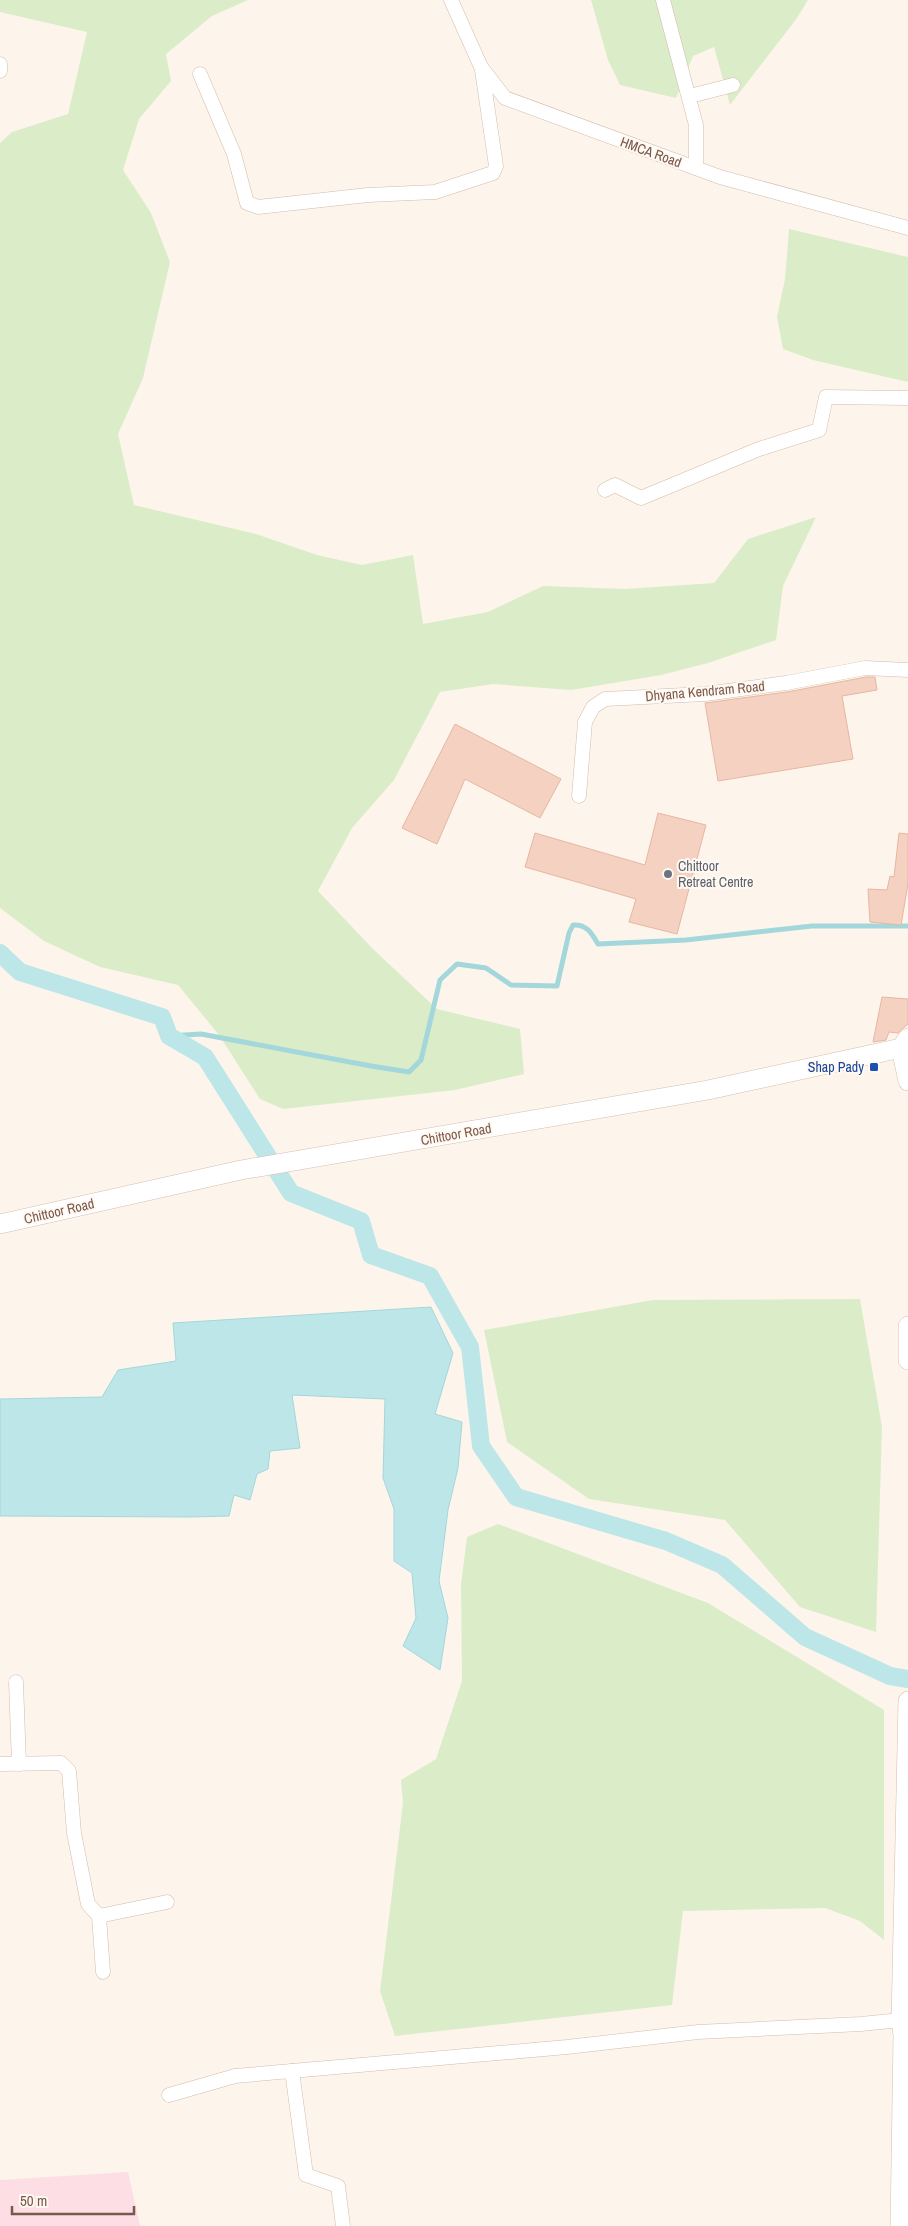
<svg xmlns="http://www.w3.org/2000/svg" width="908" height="2226" viewBox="0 0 908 2226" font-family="'Archivo Narrow',sans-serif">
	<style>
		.medical { fill: #fcdee4 }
		.green { fill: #daedc8 }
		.water { fill: #bde6e9; stroke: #a3d7db }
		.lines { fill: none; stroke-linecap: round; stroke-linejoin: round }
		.stream { stroke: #a3d7db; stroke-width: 5 }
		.canal { stroke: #bde6e9; stroke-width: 18 }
		.building { fill: #f4d1c1; stroke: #e8b6a1 }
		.minor-casing { stroke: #d2bbaf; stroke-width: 15 }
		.secondary-casing { stroke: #d7bdaf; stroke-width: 20 }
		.minor { stroke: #fff; stroke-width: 14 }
		.secondary { stroke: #fff; stroke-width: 19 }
		.worship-dot { fill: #6b7280; stroke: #fff9f2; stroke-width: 2 }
		.transit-dot { fill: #1a4fb4; stroke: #fff9f2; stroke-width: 2 }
		.labels { text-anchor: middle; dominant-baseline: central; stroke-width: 4; stroke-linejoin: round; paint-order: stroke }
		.street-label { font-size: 14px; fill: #7b584c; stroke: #fff9f2 }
		.worship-label { font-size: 14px; fill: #5b616d; stroke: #fff9f2; text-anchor: start }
		.transit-label { font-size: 14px; fill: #164399; stroke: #fff9f2; text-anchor: end }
	</style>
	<rect width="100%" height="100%" fill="#fdf5eb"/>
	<path class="medical" d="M128 2172 140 2226H0V2180Z"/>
	<g class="green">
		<path d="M0 0H248L212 16 166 54 171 81 139 119 123 170 151 213 170 262 143 378 118 434 134 505 256 534 317 555 362 565 413 555 423 624 488 612 543 586 625 589 714 583 748 539 816 517 783 586 776 640 708 663 661 675 571 690 493 684 440 692 394 780 352 828 318 891 373 949 437 1009 520 1029 524 1074 455 1090 283 1109 260 1099 219 1035 178 985 100 967 44 941 0 908V143L12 132 68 114 87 32 0 12Z"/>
		<path d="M591 0H808L797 18 730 105 714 47 693 56 676 98 620 85 608 60Z"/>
		<path d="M789 229 908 257V382L813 360 783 349 777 317 785 279Z"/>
		<path d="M860 1299 882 1427 876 1632 800 1607 725 1520 589 1499 507 1442 484 1330 653 1300Z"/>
		<path d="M498 1524 708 1603 884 1710V1940L860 1921 825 1908 683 1911 672 2005 395 2036 380 1991 403 1803 401 1780 436 1759 462 1681 461 1584 467 1537Z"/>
	</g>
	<path class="water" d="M431 1307 453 1353 435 1414 462 1422 458 1468 448 1510 439 1581 448 1618 440 1670 403 1646 416 1618 412 1573 394 1561V1509L383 1478 385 1399 292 1395 300 1448 270 1451 268 1469 257 1474 250 1500 234 1495 229 1516 190 1517 0 1516V1399L102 1397 118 1370 176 1361 173 1323Z"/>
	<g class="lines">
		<path class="stream" d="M169 1036 201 1034 371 1066 409 1072 421 1060 440 980 457 964 486 968 511 985 557 986 569 933 573 925C587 924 592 934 598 944L686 940 812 926H908"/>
		<path class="canal" d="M0 953 20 972 162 1017 169 1036 205 1057 291 1193 361 1221 371 1255 430 1276 470 1347 481 1446 516 1497 666 1541 722 1565 805 1637 890 1676 908 1679"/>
	</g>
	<g class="building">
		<path d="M866 677H875L877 690 842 696 853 759 718 781 705 703 787 692Z"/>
		<path d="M455 724 561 779 540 818 465 779 437 844 402 828Z"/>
		<path d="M658 813 706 825 677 934 629 922 636 899 525 867 535 833 645 865Z"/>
		<path d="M899 833 908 834V884L901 925 870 922 868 889 887 890 890 876 894 877Z"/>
		<path d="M882 997 908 999V1024L898 1033 889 1032 886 1040 873 1042Z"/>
	</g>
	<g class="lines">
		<defs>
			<g id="minor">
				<path d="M451 0 481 67 505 98 720 177 908 228"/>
				<path d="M663 0 696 125V168"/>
				<path d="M0 64V71"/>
				<path d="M200 74 234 154 247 203 258 207 368 195 435 192 493 173 496 166 482 70"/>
				<path d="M690 96 733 85"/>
				<path d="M605 490 615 485 641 498 759 449 819 430 826 397 908 398"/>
				<path d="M579 796 585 722 593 707 605 699 705 694 786 683 865 668 908 670"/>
				<path d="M16 1682 19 1764"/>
				<path d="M0 1764 61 1763 69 1771 74 1833 88 1904 99 1916 103 1972"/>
				<path d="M99 1916 167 1902"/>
				<path d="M292 2071 306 2175 338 2186 343 2226"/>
				<path d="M169 2095 235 2076 567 2047 698 2032 861 2024 901 2020"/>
			</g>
			<g id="secondary">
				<path d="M901 1048 908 1081"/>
				<path d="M0 1224 241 1170 708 1090 901 1048 908 1038"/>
				<path d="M908 1326V1360"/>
				<path d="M900 2226 903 2035 901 2020 908 1701"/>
			</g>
		</defs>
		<use href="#minor" class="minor-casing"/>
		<use href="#secondary" class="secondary-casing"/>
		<use href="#minor" class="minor"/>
		<use href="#secondary" class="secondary"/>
	</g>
	<circle class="worship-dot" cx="668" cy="874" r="5"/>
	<rect class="transit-dot" x="869" y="1062" width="10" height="10" rx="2.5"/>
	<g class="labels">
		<g class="street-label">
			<text transform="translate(651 152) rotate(20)">HMCA Road</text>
			<text transform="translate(705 691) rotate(-5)">Dhyana Kendram Road</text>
			<text transform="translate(456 1134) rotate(-10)">Chittoor Road</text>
			<text transform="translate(59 1211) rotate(-13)">Chittoor Road</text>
		</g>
		<g class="worship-label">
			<text x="678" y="866">Chittoor<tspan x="678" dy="16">Retreat Centre</tspan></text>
		</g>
		<g class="transit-label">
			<text x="864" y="1067">Shap Pady</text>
		</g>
	</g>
	<path d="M12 2206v8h122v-8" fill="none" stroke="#7b584c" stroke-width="2.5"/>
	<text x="20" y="2206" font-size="15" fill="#7b584c" stroke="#fff9f2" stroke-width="4" paint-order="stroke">50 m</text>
</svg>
